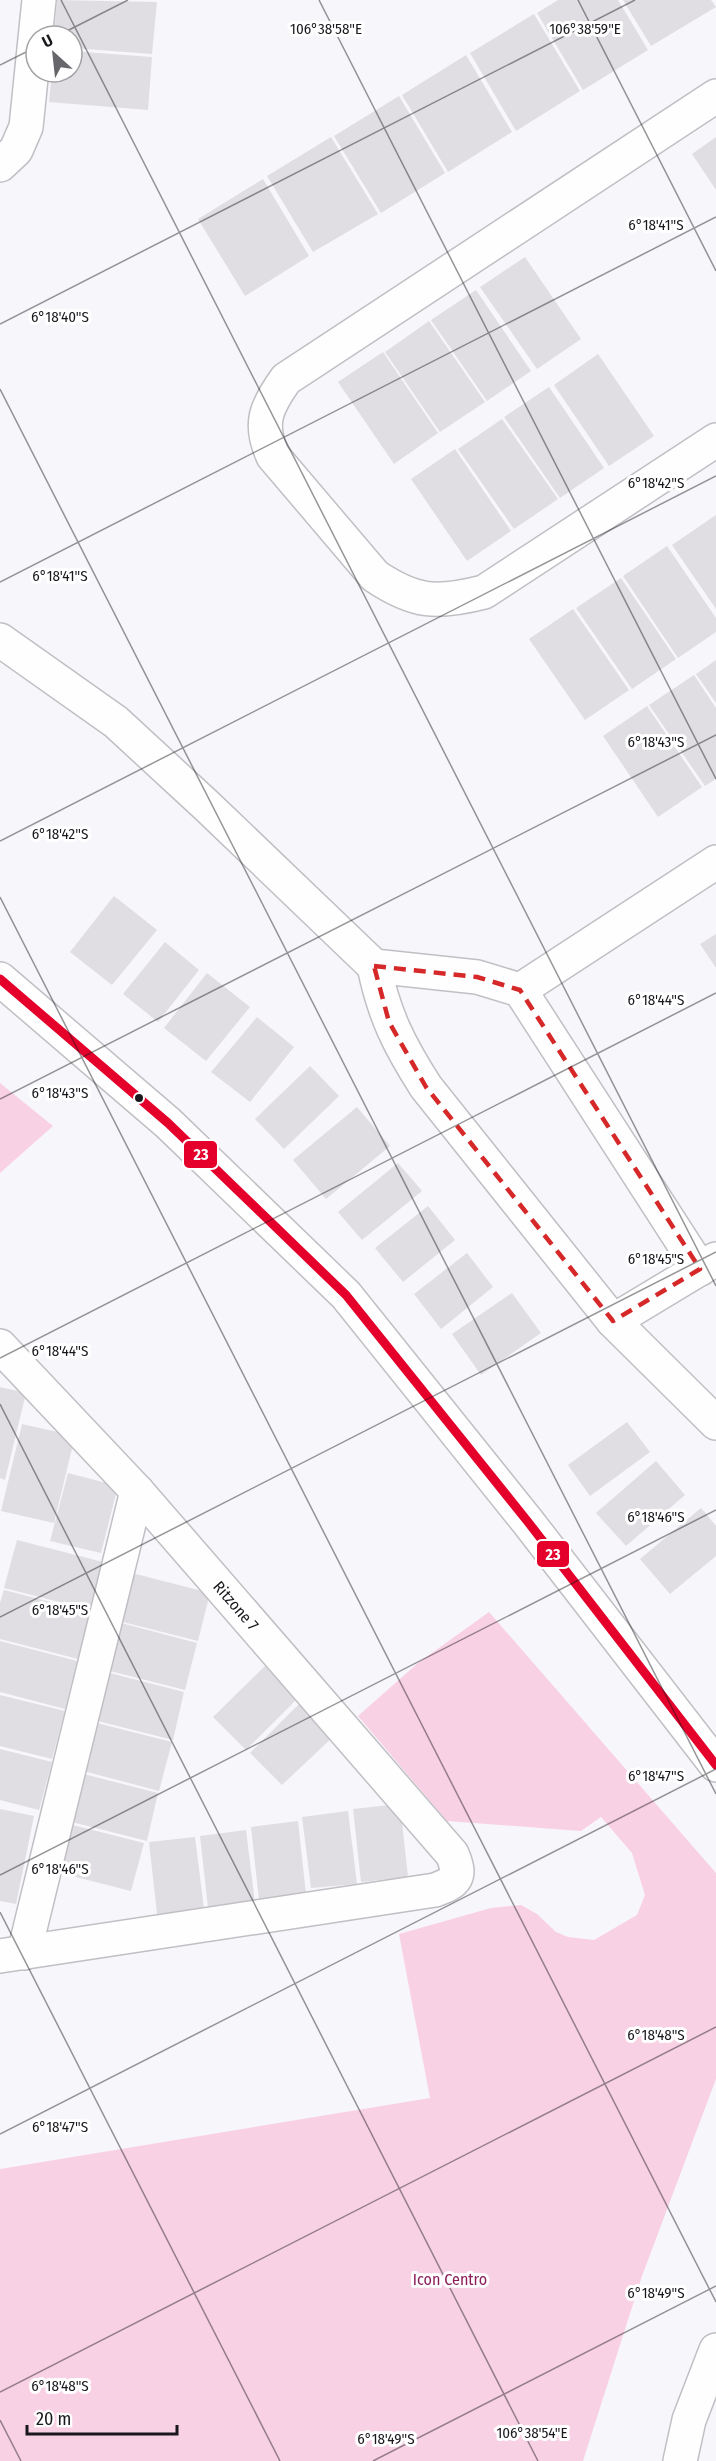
<svg xmlns="http://www.w3.org/2000/svg" width="716" height="2461" viewBox="0 0 716 2461" font-family="'Fira Sans Condensed',sans-serif">
	<style>
		.green { fill: #f9d1e4 }
		.building { fill: #e0dee3 }
		.lines { fill: none; stroke-linecap: round; stroke-linejoin: round }
		.minor-casing { stroke: #c0bfc4; stroke-width: 36 }
		.tertiary-casing { stroke: #c0bfc4; stroke-width: 36 }
		.minor { stroke: #fefefe; stroke-width: 33 }
		.tertiary { stroke: #fefefe; stroke-width: 33 }
		.bus-1-casing { stroke: #fff; stroke-width: 14 }
		.bus-1 { stroke: #e4002b; stroke-width: 9 }
		.marked { fill: none; stroke: #d62828; stroke-width: 4.5; stroke-dasharray: 12 8; stroke-linejoin: round }
		.ticks { fill: none; stroke: #19181d; stroke-width: 1.5; stroke-opacity: 0.45 }
		.bus-dot { fill: #19181d; stroke: #fff; stroke-width: 2 }
		.labels { text-anchor: middle; dominant-baseline: central; stroke-width: 6; stroke-linejoin: round; paint-order: stroke }
		.street-label { font-size: 16px; fill: #19181d; stroke: #fff }
		.park-label { font-size: 16px; fill: #8b1e5a; stroke: #fff }
		.ticks-label { font-size: 15px; text-anchor: middle; fill: #19181d; stroke: #fff; stroke-width: 6; stroke-linejoin: round; paint-order: stroke }
		.line-badge { stroke: #fff; stroke-width: 2 }
		.badge-label { font-size: 16px; text-anchor: middle; font-weight: bold; fill: #fff }
	</style>
	<rect width="100%" height="100%" fill="#f7f6fb"/>
	<g class="green">
		<path d="M0 1083 53 1126 0 1173Z"/>
		<path d="M489 1612 716 1873V2079L642 2276 583 2461H0V2169L430 2098 399 1934 491 1908 521 1905 537 1914 556 1932 568 1937 594 1940 637 1915 645 1895 632 1853 601 1817 581 1831 447 1821 358 1716 418 1663Z"/>
	</g>
	<g class="building">
		<path d="M57 0 157 2 152 54 72 48V36H54Z"/>
		<path d="M558 0H618L648 50 583 90 537 13Z"/>
		<path d="M623 0H711L716 7 651 46Z"/>
		<path d="M534 14 580 91 516 131 470 53Z"/>
		<path d="M72 51 152 57 148 110 49 102 52 72H72Z"/>
		<path d="M466 55 512 132 448 172 402 95Z"/>
		<path d="M399 96 445 173 381 213 334 136Z"/>
		<path d="M331 137 378 214 313 252 267 176Z"/>
		<path d="M716 137V190L692 154Z"/>
		<path d="M263 179 309 256 245 296 198 219Z"/>
		<path d="M525 257 581 339 537 369 480 287Z"/>
		<path d="M476 290 531 371 487 401 431 320Z"/>
		<path d="M429 321 485 402 440 432 385 352Z"/>
		<path d="M383 352 438 433 394 464 338 382Z"/>
		<path d="M598 354 654 436 609 466 554 385Z"/>
		<path d="M549 387 604 468 560 498 504 417Z"/>
		<path d="M502 419 558 499 514 529 458 449Z"/>
		<path d="M455 449 511 531 467 561 411 479Z"/>
		<path d="M716 515V609L672 545Z"/>
		<path d="M667 546 716 618V632L678 658 623 576Z"/>
		<path d="M621 578 676 659 632 689 576 608Z"/>
		<path d="M573 609 629 690 585 720 529 639Z"/>
		<path d="M716 660V703L696 674Z"/>
		<path d="M694 675 716 708V779L705 786 649 705Z"/>
		<path d="M647 706 702 787 658 817 603 736Z"/>
		<path d="M114 896 157 930 112 985 70 952Z"/>
		<path d="M716 934V968L700 944Z"/>
		<path d="M165 942 199 970 158 1022 123 994Z"/>
		<path d="M207 973 250 1007 206 1061 164 1028Z"/>
		<path d="M257 1017 294 1047 250 1102 211 1072Z"/>
		<path d="M310 1066 339 1096 284 1149 255 1119Z"/>
		<path d="M357 1107 390 1146 326 1199 293 1160Z"/>
		<path d="M398 1163 422 1191 362 1240 338 1212Z"/>
		<path d="M428 1206 455 1240 403 1282 375 1248Z"/>
		<path d="M467 1253 493 1287 441 1329 414 1294Z"/>
		<path d="M512 1293 541 1333 481 1375 452 1334Z"/>
		<path d="M0 1387 26 1393 5 1480 0 1478Z"/>
		<path d="M627 1422 650 1452 590 1496 568 1465Z"/>
		<path d="M22 1424 75 1436 54 1523 1 1511Z"/>
		<path d="M656 1461 685 1495 626 1546 596 1513Z"/>
		<path d="M68 1473 118 1486 101 1553 50 1541Z"/>
		<path d="M701 1508 716 1526V1556L670 1594 640 1559Z"/>
		<path d="M17 1540 103 1562 91 1610 4 1588Z"/>
		<path d="M124 1571 210 1593 198 1641 111 1619Z"/>
		<path d="M4 1590 90 1612 78 1659 0 1639V1603Z"/>
		<path d="M110 1620 197 1643 185 1690 98 1668Z"/>
		<path d="M0 1641 77 1661 65 1709 0 1692Z"/>
		<path d="M265 1666 298 1698 246 1750 213 1717Z"/>
		<path d="M98 1670 184 1692 173 1740 86 1718Z"/>
		<path d="M0 1695 65 1711 52 1759 0 1746Z"/>
		<path d="M302 1701 335 1735 282 1785 250 1753Z"/>
		<path d="M85 1720 172 1742 159 1791 72 1768Z"/>
		<path d="M0 1749 52 1762 39 1810 0 1800Z"/>
		<path d="M72 1771 158 1793 147 1841 60 1819Z"/>
		<path d="M400 1804 408 1877 361 1882 353 1809Z"/>
		<path d="M0 1809 34 1816 16 1904 0 1901Z"/>
		<path d="M348 1811 357 1884 311 1888 302 1817Z"/>
		<path d="M57 1821 144 1843 131 1891 44 1869Z"/>
		<path d="M298 1821 306 1894 259 1900 251 1827Z"/>
		<path d="M246 1830 255 1903 208 1908 200 1836Z"/>
		<path d="M195 1837 204 1909 157 1914 149 1842Z"/>
	</g>
	<g class="lines">
		<defs>
			<g id="minor">
				<path d="M716 96 286 379C266 407 258 424 273 456L375 576C415 603 437 604 484 592L716 440"/>
				<path d="M0 165 16 150 26 127 39 0"/>
				<path d="M0 640 116 722 207 806 374 966 477 977 520 990 716 862"/>
				<path d="M374 966C384 1015 399 1045 426 1087L613 1321 716 1423"/>
				<path d="M0 979 168 1123 346 1295 528 1522 716 1765"/>
				<path d="M520 990 700 1269"/>
				<path d="M613 1321 716 1259"/>
				<path id="s1" d="M0 1346 137 1491 452 1854C462 1877 457 1882 435 1890L0 1956"/>
				<path d="M24 1953 137 1491"/>
			</g>
			<path id="tertiary" d="M680 2461 689 2420 716 2350"/>
		</defs>
		<use href="#minor" class="minor-casing"/>
		<use href="#tertiary" class="tertiary-casing"/>
		<use href="#minor" class="minor"/>
		<use href="#tertiary" class="tertiary"/>
		<defs>
			<path id="bus-1" d="M0 979 168 1123 346 1295 528 1522 716 1765"/>
		</defs>
		<use href="#bus-1" class="bus-1-casing"/>
		<use href="#bus-1" class="bus-1"/>
	</g>
	<path class="marked" d="M374 966 477 977 520 990 700 1269 613 1321 426 1087 389 1022Z"/>
	<path class="ticks" d="M61 0 716 1286M319 0 716 779M578 0 716 271M57 36 128 0M0 65 36 47M0 324 635 0M0 389 716 1794M0 582 716 217M0 841 716 476M0 897 716 2302M0 1099 716 735M0 1358 716 993M0 1404 538 2461M0 1617 716 1252M0 1875 716 1510M0 1912 280 2461M0 2134 716 1769M0 2392 716 2027M0 2420 21 2461M373 2461 716 2286"/>
	<circle class="bus-dot" cx="139" cy="1098" r="5"/>
	<g class="labels">
		<g class="street-label">
			<text stroke="none"><textPath href="#s1" startOffset="351">Ritzone 7</textPath></text>
		</g>
		<g class="park-label">
			<text x="450" y="2279">Icon Centro</text>
		</g>
	</g>
	<g class="ticks-label">
		<text x="326" y="34">106°38'58"E</text>
		<text x="585" y="34">106°38'59"E</text>
		<text x="656" y="230">6°18'41"S</text>
		<text x="60" y="322">6°18'40"S</text>
		<text x="656" y="488">6°18'42"S</text>
		<text x="60" y="581">6°18'41"S</text>
		<text x="656" y="747">6°18'43"S</text>
		<text x="60" y="839">6°18'42"S</text>
		<text x="656" y="1005">6°18'44"S</text>
		<text x="60" y="1098">6°18'43"S</text>
		<text x="656" y="1264">6°18'45"S</text>
		<text x="60" y="1356">6°18'44"S</text>
		<text x="656" y="1522">6°18'46"S</text>
		<text x="60" y="1615">6°18'45"S</text>
		<text x="656" y="1781">6°18'47"S</text>
		<text x="60" y="1874">6°18'46"S</text>
		<text x="656" y="2040">6°18'48"S</text>
		<text x="60" y="2132">6°18'47"S</text>
		<text x="656" y="2298">6°18'49"S</text>
		<text x="60" y="2391">6°18'48"S</text>
		<text x="532" y="2438">106°38'54"E</text>
		<text x="386" y="2444">6°18'49"S</text>
	</g>
	<g class="line-badge">
		<rect x="183" y="1140" width="35" height="29" rx="6" fill="#e4002b"/>
		<rect x="536" y="1540" width="34" height="28" rx="6" fill="#e4002b"/>
	</g>
	<g class="badge-label">
		<text x="201" y="1160">23</text>
		<text x="553" y="1560">23</text>
	</g>
	<g transform="translate(54 54) rotate(333)"><circle r="28" fill="#ffffff" stroke="#a3a3a5" stroke-width="1.5"/>
	<path d="M0-4.5L10 22L0 15L-10 22Z" fill="#67666b"/>
	<text y="-9" font-size="16" font-weight="bold" text-anchor="middle" fill="#19181d">U</text>
	</g>
	<path d="M27 2425v9h150v-9" fill="none" stroke="#19181d" stroke-width="3"/>
	<text x="36" y="2425" font-size="18" fill="#19181d" stroke="#ffffff" stroke-width="4.5" paint-order="stroke">20 m</text>
</svg>
